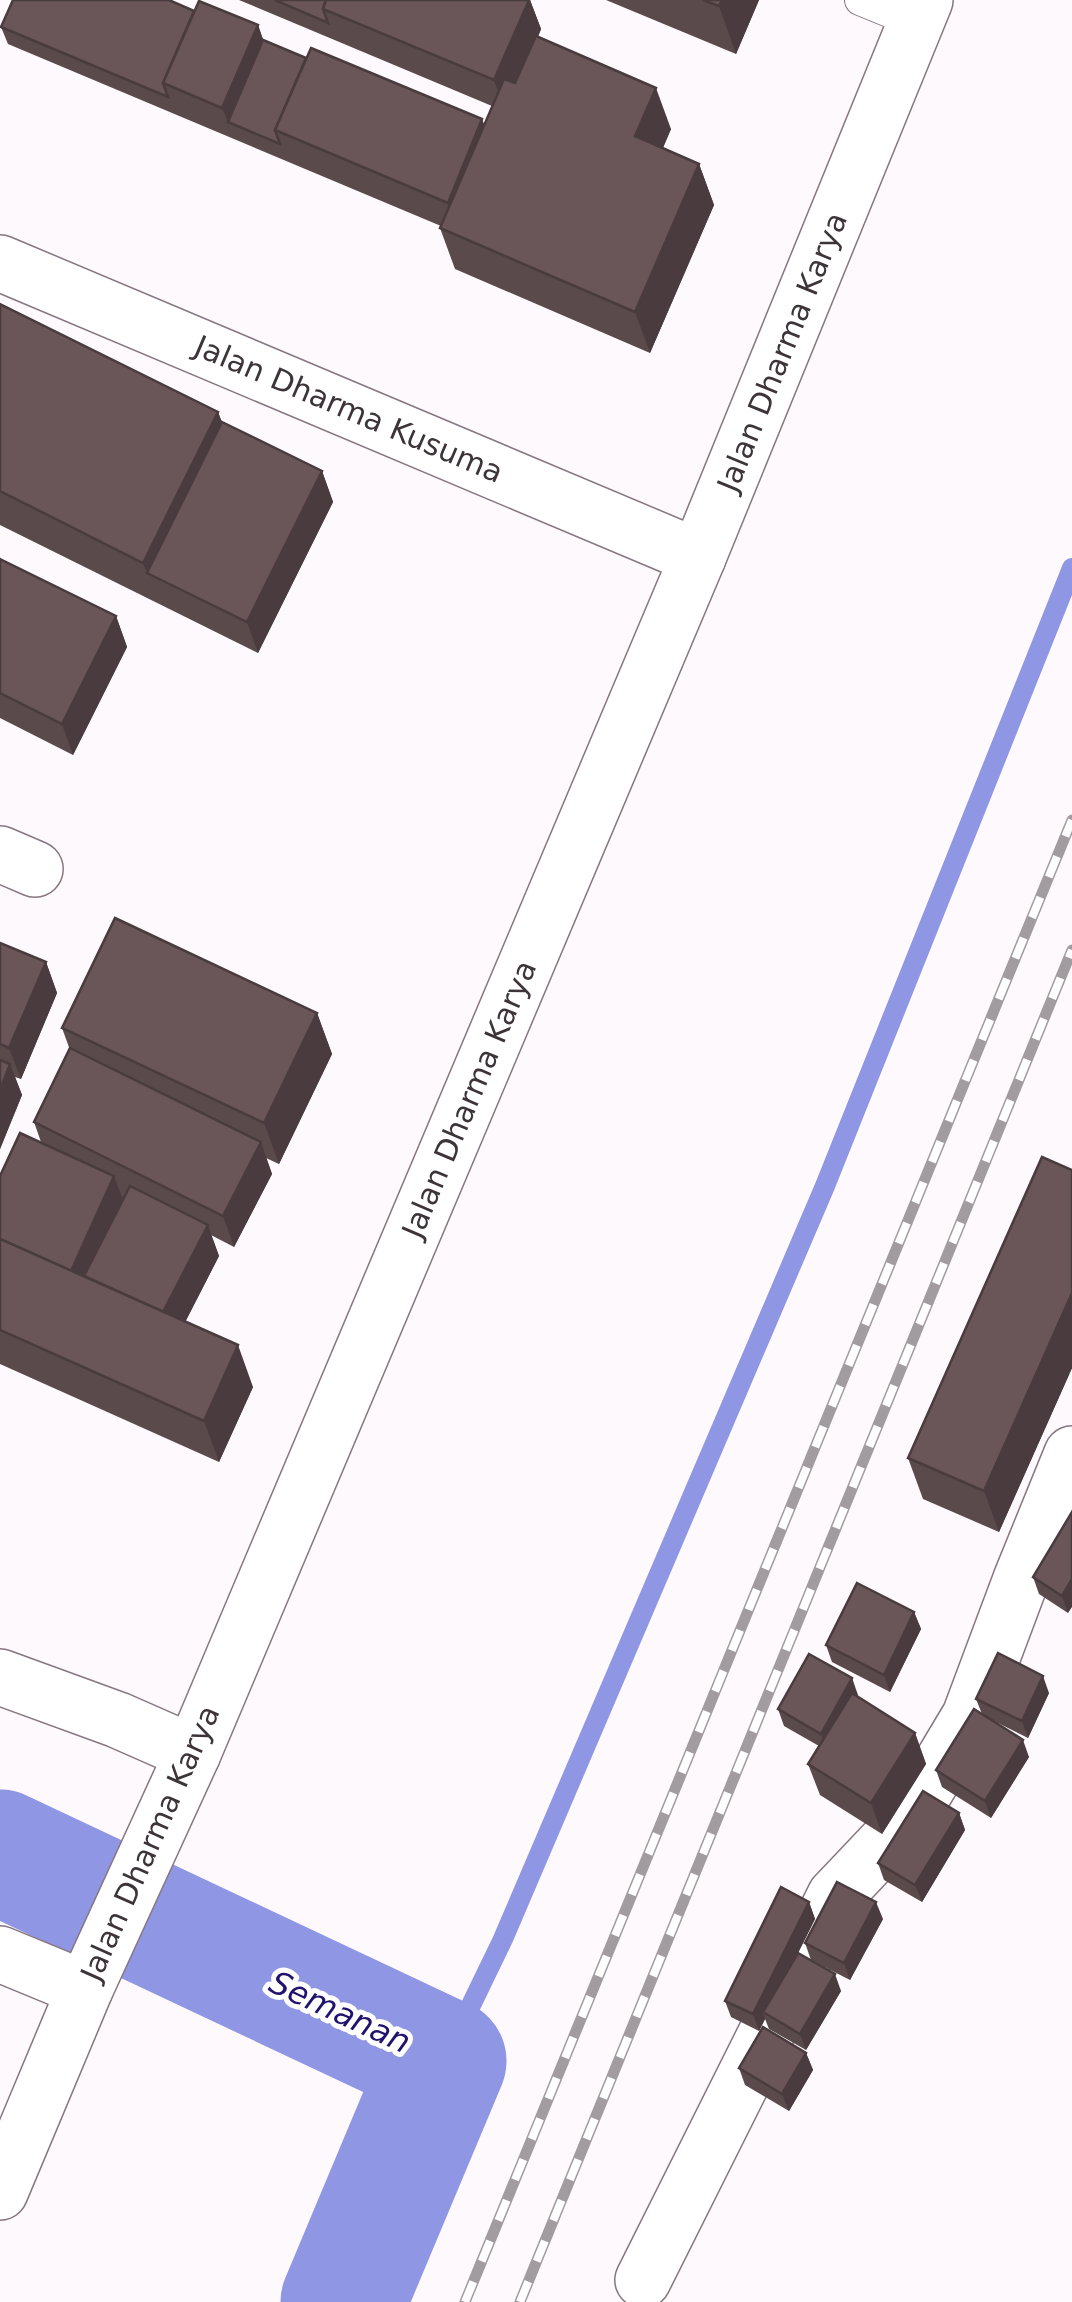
<svg xmlns="http://www.w3.org/2000/svg" width="1072" height="2302" viewBox="0 0 1072 2302" font-family="'DejaVu Sans',sans-serif">
	<style>
		.lines { fill: none; stroke-linecap: round; stroke-linejoin: round }
		.stream { stroke: #8f96e4; stroke-width: 20 }
		.river { stroke: #8f96e4; stroke-width: 125 }
		.service-casing { stroke: #877681; stroke-width: 32 }
		.minor-casing { stroke: #877681; stroke-width: 58 }
		.service { stroke: #fff; stroke-width: 30 }
		.minor { stroke: #fff; stroke-width: 55 }
		.rail-casing { stroke: #a29ca0; stroke-width: 11 }
		.rail { stroke: #fff; stroke-width: 8; stroke-dasharray: 22; stroke-linecap: butt }
		.wall { fill: #5b4a4c }
		.shaded-wall { fill: #4a3c3e }
		.building { fill: #6a5658; stroke: #4a3c3e; stroke-width: 2.5 }
		.labels { text-anchor: middle; dominant-baseline: central; stroke-width: 10; stroke-linejoin: round; paint-order: stroke }
		.street-label { font-size: 30px; fill: #3c3439; stroke: #fff }
		.water-label { font-size: 32px; font-style: italic; fill: #21136d; stroke: #fff }
	</style>
	<rect width="100%" height="100%" fill="#fdf9fc"/>
	<g class="lines">
		<path class="stream" d="M444 2061 503 1939 825 1186 1072 568"/>
		<path class="river" d="M0 1852 444 2061 343 2302"/>
		<defs>
			<path id="service" d="M860 0 916 23"/>
			<g id="minor">
				<path d="M0 263 698 557"/>
				<path d="M0 854 35 869"/>
				<path d="M0 1677 118 1720 193 1753"/>
				<path d="M0 1954 85 1989"/>
				<path d="M0 2192 85 1989 193 1753 698 557 925 0"/>
				<path d="M643 2280 835 1896 909 1818 970 1716 1022 1577 1072 1454"/>
			</g>
		</defs>
		<use href="#service" class="service-casing"/>
		<use href="#minor" class="minor-casing"/>
		<use href="#service" class="service"/>
		<use href="#minor" class="minor"/>
		<defs>
			<g id="rail">
				<path d="M465 2302 1072 820"/>
				<path d="M520 2302 1072 950"/>
			</g>
		</defs>
		<use href="#rail" class="rail-casing"/>
		<use href="#rail" class="rail"/>
	</g>
	<g class="wall">
		<path d="M239 0H530L541 29 538 37 671 129 663 148 699 164 714 205 650 353 455 269 440 228 441 226 8 44 1 27 194 11 258 25 263 40 306 58 482 119 484 125 492 106Z"/>
		<path d="M606 0H759L736 54Z"/>
		<path d="M0 304 218 412 222 422 322 471 333 502 258 653 0 525Z"/>
		<path d="M0 559 116 616 127 647 73 755 0 718Z"/>
		<path d="M0 943 46 962 57 993 21 1079 15 1077 22 1095 0 1149Z"/>
		<path d="M317 1013 332 1054 279 1164 266 1158 272 1174 234 1247 211 1235 219 1256 185 1322 253 1387 219 1462 0 1364V1176L41 1142 34 1122 70 1050 62 1028Z"/>
		<path d="M1072 1170V1368L999 1532 923 1499 908 1458Z"/>
		<path d="M1072 1512 1068 1613 1039 1594 1033 1577Z"/>
		<path d="M914 1612 921 1629 890 1692 832 1662 826 1645Z"/>
		<path d="M852 1678 857 1696 915 1733 926 1764 882 1834 820 1795 808 1764 819 1746 784 1726 778 1709Z"/>
		<path d="M1049 1693 1028 1738 988 1718 1029 1757 991 1818 942 1787 936 1770 982 1714 976 1699Z"/>
		<path d="M959 1813 965 1830 922 1902 884 1880 878 1863Z"/>
		<path d="M809 1902 815 1919 796 1957 841 1991 806 2050 769 2029 765 2019 759 2031 731 2017 725 2001Z"/>
		<path d="M883 1919 850 1980 811 1960 805 1943Z"/>
		<path d="M806 2053 813 2070 789 2111 745 2085 739 2068Z"/>
	</g>
	<g class="shaded-wall">
		<path d="M529 0H530L541 29 506 112 494 80Z"/>
		<path d="M722 0H759L736 54 719 6Z"/>
		<path d="M258 25 269 56 228 122 222 108Z"/>
		<path d="M656 88 671 129 650 177 635 136Z"/>
		<path d="M482 119 494 150 459 234 448 203Z"/>
		<path d="M699 164 714 205 650 353 635 312Z"/>
		<path d="M218 412 233 454 147 573 143 563Z"/>
		<path d="M322 471 333 502 258 653 247 622Z"/>
		<path d="M116 616 127 647 73 755 62 724Z"/>
		<path d="M46 962 57 993 21 1079 9 1048Z"/>
		<path d="M317 1013 332 1054 279 1164 264 1123Z"/>
		<path d="M10 1064 22 1095 0 1149V1090Z"/>
		<path d="M261 1142 272 1174 234 1247 223 1216Z"/>
		<path d="M114 1176 126 1207 92 1280 70 1274Z"/>
		<path d="M208 1225 219 1256 173 1346 161 1315Z"/>
		<path d="M1072 1293V1368L999 1532 984 1491Z"/>
		<path d="M238 1345 253 1387 219 1462 204 1421Z"/>
		<path d="M1072 1579V1607L1068 1613 1062 1596Z"/>
		<path d="M914 1612 921 1629 890 1692 884 1675Z"/>
		<path d="M1043 1676 1049 1693 1028 1738 1022 1721Z"/>
		<path d="M852 1678 858 1695 827 1751 821 1734Z"/>
		<path d="M915 1733 926 1764 882 1834 871 1803Z"/>
		<path d="M1023 1740 1029 1757 991 1818 985 1801Z"/>
		<path d="M959 1813 965 1830 922 1902 915 1885Z"/>
		<path d="M809 1902 815 1919 767 2015 763 2012 765 2019 759 2031 753 2014Z"/>
		<path d="M876 1902 883 1919 850 1980 844 1963Z"/>
		<path d="M835 1974 841 1991 806 2050 800 2034Z"/>
		<path d="M806 2053 813 2070 789 2111 782 2094Z"/>
	</g>
	<g class="building">
		<path d="M13 0H169L194 11 163 83 168 97 1 27Z"/>
		<path d="M275 0H326L323 9 328 23Z"/>
		<path d="M326 0H529L494 80 323 9Z"/>
		<path d="M703 0H722L719 6Z"/>
		<path d="M199 1 258 25 222 108 163 83Z"/>
		<path d="M536 36 656 88 635 136 699 164 635 312 440 228 504 79 515 83Z"/>
		<path d="M263 40 306 58 275 130 280 144 228 122Z"/>
		<path d="M311 48 482 119 448 203 275 130Z"/>
		<path d="M0 304 218 412 143 563 0 491Z"/>
		<path d="M222 422 322 471 247 622 147 573Z"/>
		<path d="M0 559 116 616 62 724 0 693Z"/>
		<path d="M115 918 317 1013 264 1123 62 1028Z"/>
		<path d="M0 943 46 962 9 1048 0 1044Z"/>
		<path d="M70 1048 261 1142 223 1216 34 1122Z"/>
		<path d="M0 1060 10 1064 0 1090Z"/>
		<path d="M20 1133 114 1176 71 1271 0 1239V1176Z"/>
		<path d="M1042 1157 1072 1170V1293L984 1491 908 1458Z"/>
		<path d="M130 1186 208 1225 163 1312 84 1276Z"/>
		<path d="M0 1239 238 1345 204 1421 0 1330Z"/>
		<path d="M1072 1512V1579L1062 1596 1033 1577Z"/>
		<path d="M857 1583 914 1612 884 1675 826 1645Z"/>
		<path d="M998 1653 1043 1676 1022 1721 976 1699Z"/>
		<path d="M809 1654 852 1678 821 1734 778 1709Z"/>
		<path d="M852 1693 915 1733 871 1803 808 1764Z"/>
		<path d="M974 1709 1023 1740 985 1801 936 1770Z"/>
		<path d="M923 1791 959 1813 915 1885 878 1863Z"/>
		<path d="M837 1882 876 1902 844 1963 805 1943Z"/>
		<path d="M781 1887 809 1902 753 2014 725 2001Z"/>
		<path d="M798 1953 835 1974 800 2034 763 2012Z"/>
		<path d="M763 2027 806 2053 782 2094 739 2068Z"/>
	</g>
	<g class="labels">
		<g class="street-label">
			<text transform="translate(782 352) rotate(-68)">Jalan Dharma Karya</text>
			<text transform="translate(349 409) rotate(23)">Jalan Dharma Kusuma</text>
			<text transform="translate(469 1099) rotate(-67)">Jalan Dharma Karya</text>
			<text transform="translate(150 1843) rotate(-66)">Jalan Dharma Karya</text>
		</g>
		<g class="water-label">
			<text transform="translate(340 2012) rotate(25)">Semanan</text>
		</g>
	</g>
</svg>
